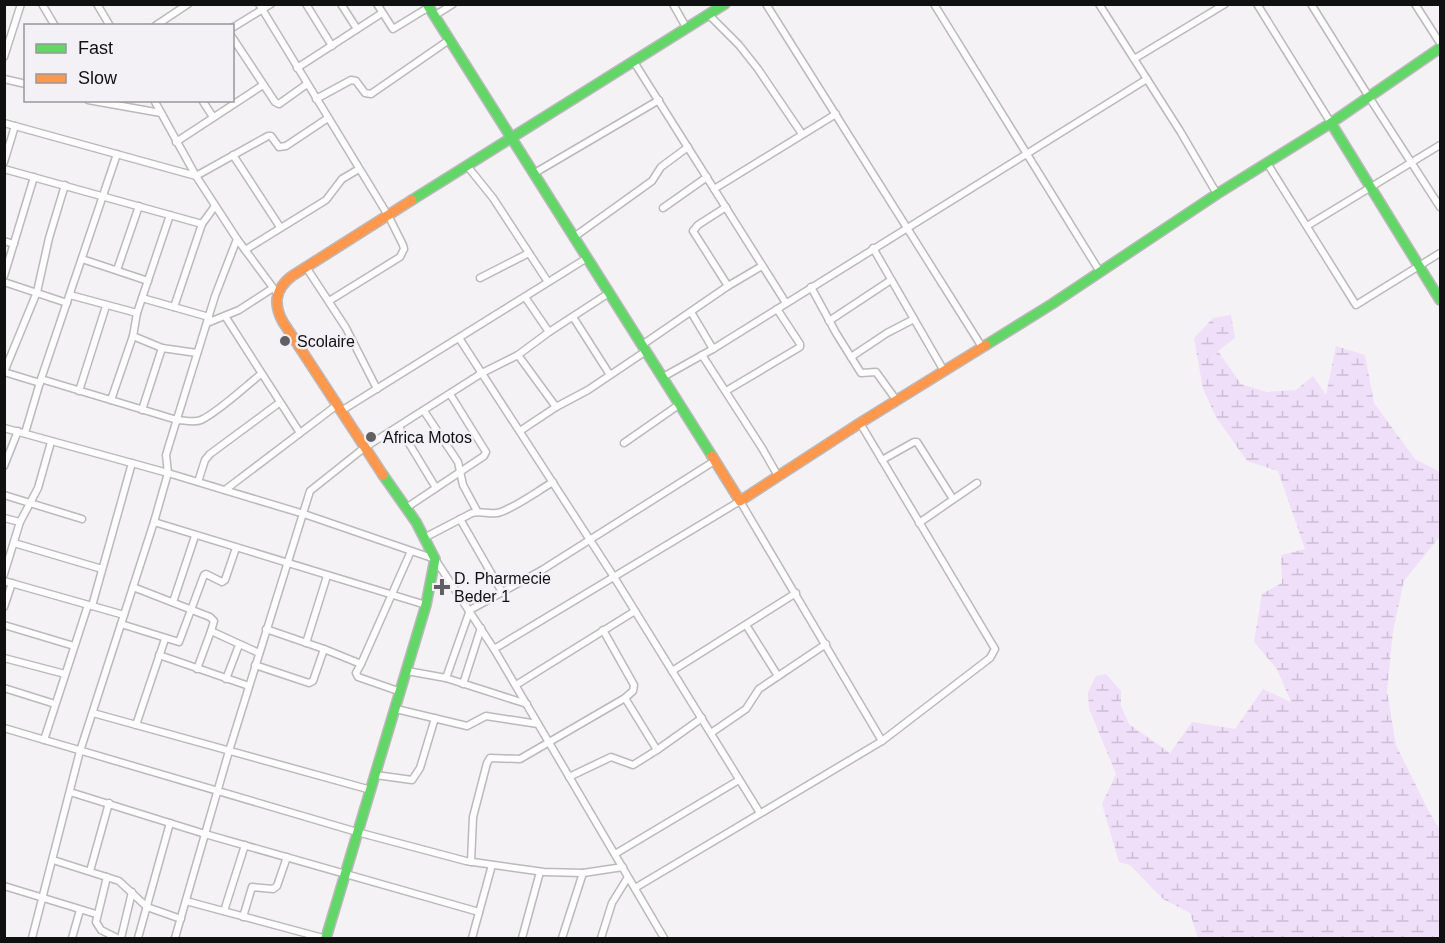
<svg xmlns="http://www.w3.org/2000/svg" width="1445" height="943" viewBox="0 0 1445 943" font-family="Helvetica,sans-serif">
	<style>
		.wetland { fill: url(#wetland-marsh) }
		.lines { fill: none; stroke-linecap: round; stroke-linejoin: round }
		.street-casing { stroke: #bbb9bb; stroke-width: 9 }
		.fast-casing { stroke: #bbb9bb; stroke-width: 12 }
		.slow-casing { stroke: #bbb9bb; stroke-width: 12 }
		.street { stroke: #fdfdfe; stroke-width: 6 }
		.fast { stroke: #63d668; stroke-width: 9 }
		.slow { stroke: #ff974d; stroke-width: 9 }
		.poi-dot { fill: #605f61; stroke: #f4f1f6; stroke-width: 2 }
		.labels { text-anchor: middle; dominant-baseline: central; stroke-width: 5; stroke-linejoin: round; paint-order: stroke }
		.poi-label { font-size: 16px; fill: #111011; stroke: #f4f1f6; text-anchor: start }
	</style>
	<defs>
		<pattern id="wetland-marsh" width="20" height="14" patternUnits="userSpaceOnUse" patternTransform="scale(1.5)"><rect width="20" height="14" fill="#f0dff9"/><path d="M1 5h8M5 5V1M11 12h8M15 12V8" fill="none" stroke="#cdbed4"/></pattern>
	</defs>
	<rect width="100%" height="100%" fill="#f4f2f5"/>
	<path class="wetland" d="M1231 315 1235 338 1218 351 1241 384 1267 392 1296 390 1313 376 1326 395 1336 346 1365 355 1374 403 1415 459 1440 472V536L1404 581 1393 631 1387 691 1396 745 1428 810 1440 830V938H1198L1190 913 1163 899 1130 865 1119 862 1102 804 1116 774 1089 708 1088 692 1096 676 1106 674 1121 691V706L1129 724 1170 753 1192 722 1235 729 1263 689 1291 702 1277 669 1254 642 1262 594 1282 583 1281 555 1305 549 1278 471 1247 461 1216 417 1203 389 1194 338 1213 318Z"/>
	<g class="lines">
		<defs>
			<g id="street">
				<path d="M42 4 55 26"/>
				<path d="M97 4 110 26"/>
				<path d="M259 4 389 217 403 245 404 249 400 257 329 301"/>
				<path d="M306 4 332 46"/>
				<path d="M341 4 357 29"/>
				<path d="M377 4 393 29 429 7"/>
				<path d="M673 4 687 29"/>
				<path d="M766 4 982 347"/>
				<path d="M934 4 1100 272"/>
				<path d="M1099 4 1180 131 1217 194"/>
				<path d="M1257 4 1331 123"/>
				<path d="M1311 4 1369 97 1440 207"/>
				<path d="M1415 4 1440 43"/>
				<path d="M709 15 739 45 758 69 802 134"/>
				<path d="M434 16 453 4"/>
				<path d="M155 26 188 4"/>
				<path d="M232 28 271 4"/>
				<path d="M232 37 275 102 279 104 307 84"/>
				<path d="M4 57 21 4"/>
				<path d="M1134 59 1225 4"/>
				<path d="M634 62 786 303"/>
				<path d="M297 68 382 13"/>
				<path d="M4 79 26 84"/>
				<path d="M316 99 351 80 356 81 365 93 371 94 449 40"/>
				<path d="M88 100 161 113"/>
				<path d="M154 100 196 176 268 136H271L279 147 286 146 328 118"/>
				<path d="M202 100 213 117"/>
				<path d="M4 123 196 176 237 239 277 293"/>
				<path d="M176 142 263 85"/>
				<path d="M233 155 280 227"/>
				<path d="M4 162 15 126"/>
				<path d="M1267 163 1356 305 1440 253"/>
				<path d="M468 167 493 198 548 282"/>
				<path d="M4 169 202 224"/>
				<path d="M533 174 659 100"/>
				<path d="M714 189 836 114"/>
				<path d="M726 207 698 225 693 231 728 286"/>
				<path d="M663 208 707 177"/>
				<path d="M1307 226 1440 145"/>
				<path d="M574 237 652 181 661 167 688 147"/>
				<path d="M4 241 14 244"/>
				<path d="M873 248 944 371"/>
				<path d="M245 250 326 200 342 179 359 169"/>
				<path d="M82 259 148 281"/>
				<path d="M306 267 346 328 377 389"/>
				<path d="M117 270 139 206"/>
				<path d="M4 276 34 177"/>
				<path d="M480 278 529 253"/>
				<path d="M4 282 67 303"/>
				<path d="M811 287 836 333 861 373 876 372 897 401"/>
				<path d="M70 295 137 313 170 215"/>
				<path d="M525 297 549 332"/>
				<path d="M142 298 209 317"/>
				<path d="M174 307 202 224 215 206"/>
				<path d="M691 312 713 349"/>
				<path d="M225 316 300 433"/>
				<path d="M573 317 610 375"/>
				<path d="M829 321 891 280"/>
				<path d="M207 323 239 310 273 288"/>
				<path d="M133 336 162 348 197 353"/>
				<path d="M459 338 614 577 760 813"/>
				<path d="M642 345 728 286 762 266"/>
				<path d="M518 355 556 407"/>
				<path d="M702 355 762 448 778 476"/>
				<path d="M851 357 887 333 914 319"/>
				<path d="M4 372 37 292 49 238 65 185"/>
				<path d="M4 372 40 383"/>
				<path d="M663 377 713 349 1147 79"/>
				<path d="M41 379 177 420C184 420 194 423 201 420 217 413 246 386 261 374"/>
				<path d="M79 391 106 306"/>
				<path d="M726 391 800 347V344L777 309"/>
				<path d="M111 400 133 336 137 313"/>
				<path d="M142 410 162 348"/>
				<path d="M341 411 587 258"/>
				<path d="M424 411 458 462 463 485 477 511"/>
				<path d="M860 423 995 649 990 658 882 741"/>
				<path d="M399 427 436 488"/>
				<path d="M4 428 168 473 304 514 435 559 494 649 664 938"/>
				<path d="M520 431 556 407 588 390 646 351"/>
				<path d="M25 433 41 379 117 154"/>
				<path d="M624 443 680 404"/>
				<path d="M882 460 914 442H917L953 499"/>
				<path d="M4 466 18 431"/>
				<path d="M198 482 205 460 210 454 279 403"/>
				<path d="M225 490 337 405"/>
				<path d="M4 495 82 519"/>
				<path d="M406 508 484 456 486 452 450 394"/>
				<path d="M4 518 20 522"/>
				<path d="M460 519 502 592"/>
				<path d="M154 522 426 605"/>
				<path d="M919 523 977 483"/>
				<path d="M424 538 472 513C482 510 491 516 501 512 519 505 536 492 553 482"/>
				<path d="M14 543 102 569"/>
				<path d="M4 574 20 522 38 488 51 442"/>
				<path d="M4 581 124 615"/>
				<path d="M133 587 210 617 214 621 211 631"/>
				<path d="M173 602 195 536"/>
				<path d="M92 606 132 463"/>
				<path d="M4 607 12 583"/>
				<path d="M121 624 179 642 204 575 206 574 222 582 225 580 236 548"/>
				<path d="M4 625 74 646"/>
				<path d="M746 625 778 676"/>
				<path d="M266 629 324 649"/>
				<path d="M306 643 327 576"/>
				<path d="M494 649 740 501 882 741 635 888"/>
				<path d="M159 655 249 686"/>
				<path d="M4 658 65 674"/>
				<path d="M361 664 411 551"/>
				<path d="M255 665 309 683 313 681 324 649 361 664 356 673 358 677 401 692"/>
				<path d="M197 669 211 631 259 653"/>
				<path d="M407 671 446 678 527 704"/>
				<path d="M672 671 796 593"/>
				<path d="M446 678 470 610 542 570 716 460"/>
				<path d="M226 679 239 645"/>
				<path d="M463 684 481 628"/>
				<path d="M516 685 635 611"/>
				<path d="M4 688 55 704"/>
				<path d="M625 698 657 750 702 718"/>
				<path d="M396 709 467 726 486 716 538 724"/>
				<path d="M93 713 371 790"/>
				<path d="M136 725 165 639"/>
				<path d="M4 728 357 832 466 861 544 872 583 873 623 867"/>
				<path d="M711 733 746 709 759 689 826 644"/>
				<path d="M44 740 88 605"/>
				<path d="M376 775 412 780 420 768 435 718"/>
				<path d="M569 777 611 757 633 765 657 750"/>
				<path d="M70 792 205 834 479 912"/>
				<path d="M615 854 739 780"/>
				<path d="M53 860 119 881 147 907 181 919"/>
				<path d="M471 862 473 817 487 763 490 758 520 759 625 698 633 691 634 685 603 630"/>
				<path d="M90 871 109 803"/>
				<path d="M107 877 96 922 101 930 117 938"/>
				<path d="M4 886 96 914"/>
				<path d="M186 901 323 938"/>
				<path d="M224 911 245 845"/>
				<path d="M243 917 252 887 273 889 277 886 287 857"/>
				<path d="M32 938 80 751 154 522 168 473 166 455 169 445 215 296 237 239"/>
				<path d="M72 938 80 910"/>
				<path d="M121 938 132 892"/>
				<path d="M138 938 170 823"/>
				<path d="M175 938 229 751 310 491 364 448 482 373 518 355 549 332 609 293"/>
				<path d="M472 938 492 865"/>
				<path d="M522 938 540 872"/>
				<path d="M562 938 583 873"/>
				<path d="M601 938 612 903 628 877"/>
			</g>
			<g id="fast">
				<path d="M427 4 712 456"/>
				<path d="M1331 123 1440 300"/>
				<path d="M412 200 725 4"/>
				<path d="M986 345 1052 304 1217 194 1331 123 1440 48"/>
				<path d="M326 938 426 605 435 559 416 522 383 475"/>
			</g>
			<g id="slow">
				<path d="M712 456 740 501 860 423 986 345"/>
				<path d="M383 475 283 322C273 304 275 289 292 276L412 200"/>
			</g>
		</defs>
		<use href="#street" class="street-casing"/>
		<use href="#fast" class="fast-casing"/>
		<use href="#slow" class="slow-casing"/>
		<use href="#street" class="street"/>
		<use href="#fast" class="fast"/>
		<use href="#slow" class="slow"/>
	</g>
	<g class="poi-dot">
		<circle cx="285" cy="341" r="6"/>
		<circle cx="371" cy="437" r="6"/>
		<path d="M439 578h6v6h6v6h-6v6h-6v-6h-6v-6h6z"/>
	</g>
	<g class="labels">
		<g class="poi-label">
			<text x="297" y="341">Scolaire</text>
			<text x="383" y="437">Africa Motos</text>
			<text x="454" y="578">D. Pharmecie<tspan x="454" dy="18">Beder 1</tspan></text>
		</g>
	</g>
	<rect width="1445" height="943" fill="none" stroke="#111011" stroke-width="12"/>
	<rect x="24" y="24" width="210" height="78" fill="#f4f1f6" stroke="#99979a" stroke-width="1.5"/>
	<rect x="36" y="44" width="30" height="9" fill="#63d668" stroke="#99979a" stroke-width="1.5"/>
	<text x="78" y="54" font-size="18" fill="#111011">Fast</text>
	<rect x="36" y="74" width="30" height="9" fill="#ff974d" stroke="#99979a" stroke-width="1.5"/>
	<text x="78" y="84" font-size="18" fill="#111011">Slow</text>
</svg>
